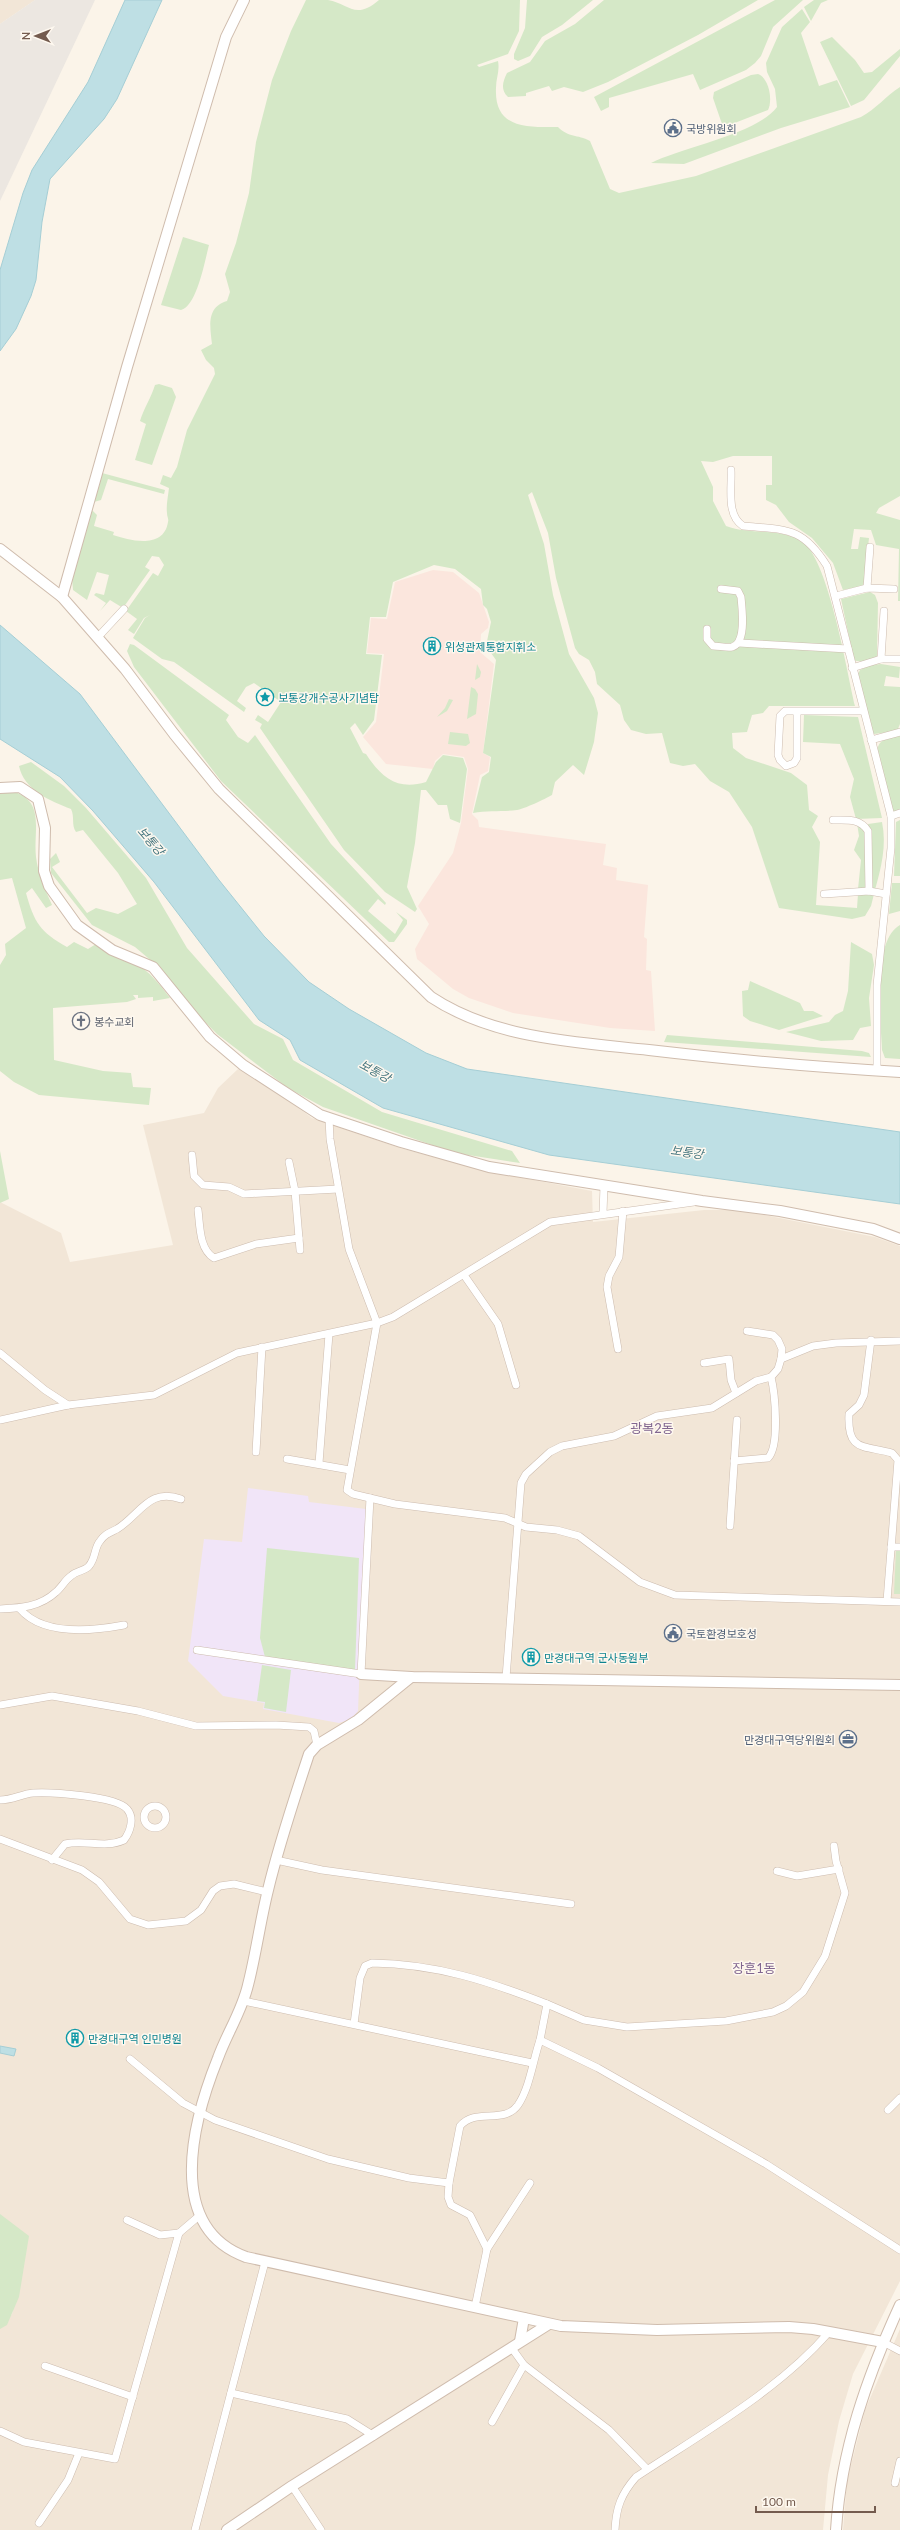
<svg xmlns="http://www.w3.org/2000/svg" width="900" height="2530" viewBox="0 0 900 2530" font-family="Lato,'Noto Sans KR',sans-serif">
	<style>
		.residential { fill: #f2e6d7 }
		.commercial { fill: #fbe6dd }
		.industrial { fill: #ece7e1 }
		.education { fill: #f1e5f8 }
		.green { fill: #d5e8c7 }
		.water { fill: #bedfe4; stroke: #a5ced5 }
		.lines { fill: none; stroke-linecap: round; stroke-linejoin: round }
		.street-casing { stroke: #cdbcaf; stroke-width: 8 }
		.secondary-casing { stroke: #cfbcad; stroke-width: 12 }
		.street { stroke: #fff; stroke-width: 7 }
		.secondary { stroke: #fff; stroke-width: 10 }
		.labels { text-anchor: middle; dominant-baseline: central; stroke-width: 3; stroke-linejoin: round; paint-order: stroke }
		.service-label { font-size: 11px; fill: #4e5e75; stroke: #fef8ef; text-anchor: start }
		.culture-label { font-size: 11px; fill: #0d838f; stroke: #fef8ef; text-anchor: start }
		.worship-label { font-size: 11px; fill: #5b616d; stroke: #fef8ef; text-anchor: start }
		.water-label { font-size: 12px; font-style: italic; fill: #45767f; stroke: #fef8ef }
		.quarter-label { font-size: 13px; fill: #816690; stroke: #fef8ef }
	</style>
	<rect width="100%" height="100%" fill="#fbf4e9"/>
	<g class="residential">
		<path d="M0 0H35L0 24Z"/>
		<path d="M238 1069 273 1089 312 1118 400 1148 486 1171 592 1191 593 1222 704 1210H739L875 1237 900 1246V2281L853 2374 839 2421 828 2475 823 2530H0V2325L12 2314 21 2270 0 2217V1202L61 1233 70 1262 173 1245 143 1125 204 1113 218 1088Z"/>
		<path d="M900 2329V2530H843L847 2481 865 2410Z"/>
	</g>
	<path class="commercial" d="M433 570 453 572 479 593 489 622 488 628 481 634 480 652 494 664 483 753 490 757 488 771 480 775 472 814 478 820 479 827 606 844 603 865 617 868 616 880 648 885 644 937 647 939 646 970 651 971 655 1031 610 1028 513 1013 469 998 453 989 417 959 415 949 429 924 418 906 453 853 461 823 468 769 464 757 443 754 435 761 433 769 386 764 363 737 376 722 384 654 367 653 371 618 387 619 395 582Z"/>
	<path class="industrial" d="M35 0H95L0 201V24Z"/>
	<path class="education" d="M248 1488 308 1496 309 1502 366 1509 358 1711 351 1719 339 1723 263 1709 264 1703 223 1696 188 1661 204 1539 242 1542Z"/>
	<g class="green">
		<path d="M306 0C313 0 321 0 328 0 348 3 355 21 379 0H520L519 31 508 54 477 65 479 67 498 61C500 71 496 78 496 88 494 129 527 127 558 127 569 138 577 134 590 141L610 189 619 193 696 176 861 117C876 109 886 96 900 87V496L879 508 876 513 900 520V601H898L899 549 876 545 871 530 854 529 851 549H858L860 537 869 538 864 583 863 586 843 590 833 563 812 538 789 522 776 505 766 500V485H772V456H733L713 462 701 461 713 487V501L726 526C750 535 777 528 800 540 828 554 847 673 855 706H769L763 713 752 715 747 732 732 733 733 748 746 758 791 773 807 785 809 810 818 816 812 827 820 842 816 905 857 908 858 894H874L871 906 865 916 852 919 779 908 752 827 729 792 710 781 695 764 683 766 670 763 662 733 646 734 631 730 624 720 620 705 597 684 595 672 589 660 579 654 575 648 556 578 548 533 532 492 528 495 544 544 553 595 569 654 594 698 598 713 594 742 584 775 573 765 555 782 552 795C545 799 524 809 517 810 503 812 488 810 473 813L482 777 489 772 491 757 483 753 496 660 486 646 491 622 487 609 483 605 481 589 455 569 434 565 393 582 386 617H370L366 654 382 655 374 720 363 735 355 723 350 728 363 753 366 754C381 777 397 791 426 782L436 762 443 755 463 758 467 769 460 823 450 819 447 805H438L426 790H421L415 843 407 887 417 909 415 912 385 892 344 850 260 728 262 724 255 720 258 715 268 722 281 702 254 683 246 687 237 701 246 708 244 712 174 662 162 659 133 638 145 618 150 615 144 618 134 634 128 630 137 619 126 611 153 573 158 576 164 565 159 557 152 556 145 567 150 570 123 608 110 600 100 611 106 603 94 595 96 593 104 595 109 575 97 572 87 600 73 590 72 578 92 510 97 515 94 526 114 532 113 535C131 541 164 549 168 522 169 519 167 517 167 513 166 505 168 497 169 488L160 484 163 475 171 478 177 467 187 430 215 374 214 368 206 360 201 350 212 344C210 327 206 307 227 301L230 292 225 274 236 243 249 193 256 142 272 80 291 31Z"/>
		<path d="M527 0H593L562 25 542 37 530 56 518 61 514 59V54L525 28Z"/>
		<path d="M604 0H758L698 35 608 82 583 92 564 87 552 91 549 86 526 93V96L508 97C500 90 503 81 507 73L530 62 545 41 575 24Z"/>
		<path d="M775 0H803L773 27 761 56 755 63 746 70 700 90 693 74 609 98V107L601 111 594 97Z"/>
		<path d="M814 0H828L821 3 811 21 804 7Z"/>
		<path d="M802 9 810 22 801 33 819 86 837 80 850 107 781 128 684 164 651 163C682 147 757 134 777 107L775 89 767 72 766 63 782 27Z"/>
		<path d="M832 37 855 60 864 73 872 72 900 49V56L864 100 851 106 820 42Z"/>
		<path d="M758 74C769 78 773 100 768 110L727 126 722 124 713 98 714 92 751 75Z"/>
		<path d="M183 237 209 245C205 260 197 306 181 310L161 305Z"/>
		<path d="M159 384 172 388 176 397 152 465 135 460 146 424 140 421C144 408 151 398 155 385Z"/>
		<path d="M102 473 165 490 164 494 108 479 101 500 94 502Z"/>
		<path d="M870 592 875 595 878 603 877 656C872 661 860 663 854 660L841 599Z"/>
		<path d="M130 644 134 645 229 715 226 720 238 737 248 743 255 735 331 844 386 903 385 905 378 899 368 911 395 934 403 920 396 912 407 920V924L394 942H389L221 781 134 667 127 651Z"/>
		<path d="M477 664 481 672 480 677 475 680Z"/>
		<path d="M881 664 900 667 899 678 886 676 884 686 900 687V724L897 731 874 734 871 730 858 674 860 670 871 665Z"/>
		<path d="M471 687 475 689 478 694 476 714 467 719Z"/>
		<path d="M449 699 453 700 447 711 437 717 445 708Z"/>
		<path d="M804 715 858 717 882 818 856 819 850 797 854 779 840 744 803 742Z"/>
		<path d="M450 732 468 734 470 743 466 746 448 744Z"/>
		<path d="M900 736V811L894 812 892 811 877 754C877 739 887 738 900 736Z"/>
		<path d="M31 762 64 786 86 808 146 878 187 948 254 1024 283 1039 293 1060 382 1112 512 1151 520 1163 455 1153 323 1107 288 1088 217 1034 195 1012 161 969 135 947 92 925 51 873 50 859 56 853 60 862 52 867 87 913 96 908 118 914 137 904 118 873 83 830 76 832C71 825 75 817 71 809 50 801 24 790 19 766Z"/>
		<path d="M12 791C46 801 33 830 36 857 38 874 45 889 52 905L46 908 32 888 26 893C34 922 40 932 67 947L74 942 88 949 96 944C133 960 146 965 170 998L153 1001V997L138 998V995H133L136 999 127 1002 53 1008 54 1060 103 1071 131 1073 133 1087 151 1088 149 1105 39 1095 14 1082 0 1071V965L6 955 5 944 26 928 12 878 0 880V794Z"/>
		<path d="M900 820V876H894L896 822Z"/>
		<path d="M882 822C887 846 881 868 875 890L871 889 870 831 868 824Z"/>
		<path d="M857 823 866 832 867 888 858 889 861 860 854 850 859 836Z"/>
		<path d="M892 883H900V911L889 914Z"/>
		<path d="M900 925V1059L885 1058 882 1050C881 1022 871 941 900 925Z"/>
		<path d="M851 942 872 954 874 965 869 998 871 1026 860 1028 853 1040 821 1041 786 1032 829 1022 835 1015 843 1011 848 991Z"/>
		<path d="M750 981 800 1003 804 1011H813L823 1016 779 1030 750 1021 743 1016 742 991 748 990Z"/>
		<path d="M667 1035 862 1051 869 1053 871 1057 664 1042Z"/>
		<path d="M0 1151 9 1199 0 1203Z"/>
		<path d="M267 1548 359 1558 355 1670 265 1657 260 1638Z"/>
		<path d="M896 1551H900V1594H894Z"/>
		<path d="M262 1665 291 1670 286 1712 264 1708 265 1702 257 1701Z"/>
		<path d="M0 2214 29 2236 19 2297 7 2325 0 2329Z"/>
	</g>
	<g class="water">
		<path d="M125 0H162L117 99 104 119 50 179 42 222 36 280 31 296 16 329 0 351V270L23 193 32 170 88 82Z"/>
		<path d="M0 625 80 694 219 880 264 936 309 982 349 1009 426 1053 467 1069 900 1132V1204L549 1155 383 1108 300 1060 290 1040 259 1020 154 882 93 811 60 777 0 739Z"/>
		<path d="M0 2046 16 2049 14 2056 0 2053Z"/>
	</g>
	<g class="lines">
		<defs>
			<g id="street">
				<path d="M731 470C732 488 726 515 743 526 786 530 802 526 827 566L891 816V848L877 985V1071"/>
				<path d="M867 588 870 547"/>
				<path d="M836 596 867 588 894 589"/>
				<path d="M707 629V639L713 646C719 646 727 648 732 647 747 643 742 609 741 597L738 591 721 589"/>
				<path d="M98 637 124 609"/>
				<path d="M739 643 848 649"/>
				<path d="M881 659 884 611"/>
				<path d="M852 668 881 659H900"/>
				<path d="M797 711V758L794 763 786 766 780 760 778 755 780 716 785 711H863"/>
				<path d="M871 740 900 732"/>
				<path d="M891 816 900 813"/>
				<path d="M833 820C847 820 860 818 868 831L869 891"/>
				<path d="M824 894 869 891 886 894"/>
				<path d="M329 1118 330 1139 349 1249 377 1323 347 1490 353 1494 395 1504 505 1518 526 1527 557 1530 579 1536 640 1582 675 1595 900 1602"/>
				<path d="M192 1155 194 1176 203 1185 229 1187 244 1194 338 1189"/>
				<path d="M289 1162 295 1191 300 1250"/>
				<path d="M198 1210C200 1225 199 1249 214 1258L256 1244 299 1238"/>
				<path d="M603 1213 604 1186"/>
				<path d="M464 1275 498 1324 516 1385"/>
				<path d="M871 1340 864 1395 859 1405 849 1414C847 1452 863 1445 892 1453L898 1460 887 1601"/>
				<path d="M618 1349 607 1287 609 1276 619 1257 623 1211"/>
				<path d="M0 1353 45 1390 68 1405"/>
				<path d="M781 1359 813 1346 836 1343 900 1341"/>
				<path d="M704 1363 729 1359 731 1380 736 1393"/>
				<path d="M0 1420 68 1405 154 1395 237 1353 377 1323 393 1317 550 1222 694 1202"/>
				<path d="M256 1452 262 1347"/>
				<path d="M287 1459 350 1470"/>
				<path d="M734 1461 768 1458C780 1446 775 1393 771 1377L778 1369 781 1359 782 1349 778 1340 773 1335 747 1331"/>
				<path d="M319 1463 329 1334"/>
				<path d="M730 1526 737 1420"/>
				<path d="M891 1547H900"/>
				<path d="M0 1609C21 1608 40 1607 56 1592 62 1587 65 1580 71 1576 76 1571 85 1571 89 1566 96 1558 94 1548 100 1541 105 1534 109 1533 117 1529 140 1515 149 1487 181 1499"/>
				<path d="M20 1609C43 1636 92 1631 124 1625"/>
				<path d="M197 1650 361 1674 370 1498"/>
				<path d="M506 1678 521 1483 526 1474 550 1452 562 1446 614 1436 657 1416 712 1408 756 1381 771 1377"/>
				<path d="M0 1705 52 1696 138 1711 196 1726 276 1725 309 1727 314 1731 317 1745"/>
				<path d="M0 1800C12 1800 22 1794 33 1793 51 1792 116 1796 127 1809 135 1818 130 1832 124 1840 104 1849 85 1839 65 1844L52 1860"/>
				<circle cx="155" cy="1817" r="11"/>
				<path d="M0 1839 82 1870 99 1882 130 1919 148 1925 186 1921 201 1910 213 1891 220 1886 234 1884 267 1892"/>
				<path d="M276 1860 322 1870 571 1904"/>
				<path d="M777 1871 797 1876 839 1869"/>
				<path d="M244 2001 532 2063"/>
				<path d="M547 2004 584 2020 627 2027 726 2021 773 2012 786 2006 803 1992 825 1956 845 1893 836 1861 834 1846"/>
				<path d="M354 2024 360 1978 365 1966 372 1963C437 1964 488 1981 547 2004L540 2040"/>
				<path d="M130 2059 183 2103 215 2120 328 2159 409 2178 449 2183 460 2126C476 2107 504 2125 518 2105 530 2087 533 2060 540 2040L598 2068 766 2164 900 2250"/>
				<path d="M888 2110 900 2098"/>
				<path d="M449 2183 448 2197 451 2205 470 2215 487 2249 475 2307"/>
				<path d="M127 2220 160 2235 179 2233"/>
				<path d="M487 2249 530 2183"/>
				<path d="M883 2342 900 2351"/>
				<path d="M511 2347 524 2365 609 2430 647 2469"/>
				<path d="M45 2366 133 2397"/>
				<path d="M231 2393 347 2419 374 2436"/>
				<path d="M492 2422 524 2365"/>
				<path d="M0 2431 24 2442 115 2459 179 2233 199 2216"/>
				<path d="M895 2483 900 2461"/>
				<path d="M292 2486 321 2530"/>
				<path d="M39 2523 68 2480 79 2453"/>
				<path d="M195 2530 265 2262"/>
				<path d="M615 2530C616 2508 621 2494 636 2477 701 2434 778 2391 829 2332"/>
			</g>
			<g id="secondary">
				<path d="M0 549 62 597 125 669 174 734 219 789 431 997C494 1039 576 1042 649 1050 733 1060 816 1067 900 1072"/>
				<path d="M62 597 127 367 226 37 244 0"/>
				<path d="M0 788 20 787 38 799 45 828 44 871 49 886 77 925 112 950 153 967 210 1037 243 1065 320 1115 401 1142 489 1167 702 1201 780 1211 873 1229 900 1239"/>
				<path d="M361 1674 411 1677 900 1685"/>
				<path d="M411 1677 358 1720 317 1745 309 1754C294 1799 279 1844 268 1890 260 1922 256 1954 248 1985 242 2011 227 2033 218 2058 193 2120 164 2227 246 2257L561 2326 657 2330 789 2327 813 2329 883 2342"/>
				<path d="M520 2341 524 2318"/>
				<path d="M227 2530 292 2486 549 2324"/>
				<path d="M836 2530C841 2450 867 2377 900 2305"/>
			</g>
		</defs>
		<use href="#street" class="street-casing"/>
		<use href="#secondary" class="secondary-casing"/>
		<use href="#street" class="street"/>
		<use href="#secondary" class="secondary"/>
	</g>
	<defs>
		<symbol id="civic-ring" viewBox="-11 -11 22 22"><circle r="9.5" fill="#fef8ef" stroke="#5c6f8a" stroke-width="1.5"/><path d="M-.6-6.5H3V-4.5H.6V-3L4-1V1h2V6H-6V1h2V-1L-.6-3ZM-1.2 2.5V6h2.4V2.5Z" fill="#5c6f8a"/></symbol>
		<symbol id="building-ring" viewBox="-11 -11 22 22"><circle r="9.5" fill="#fef8ef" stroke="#0f9aa8" stroke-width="1.5"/><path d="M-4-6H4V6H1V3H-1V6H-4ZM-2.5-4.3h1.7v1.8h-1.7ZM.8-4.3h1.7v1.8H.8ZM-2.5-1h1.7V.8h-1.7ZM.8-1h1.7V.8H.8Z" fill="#0f9aa8"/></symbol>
		<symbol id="sight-ring" viewBox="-11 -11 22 22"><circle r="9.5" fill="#fef8ef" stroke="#0f9aa8" stroke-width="1.5"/><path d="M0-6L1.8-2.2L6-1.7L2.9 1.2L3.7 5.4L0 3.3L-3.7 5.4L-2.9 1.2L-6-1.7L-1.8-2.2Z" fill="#0f9aa8"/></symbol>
		<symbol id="church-ring" viewBox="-11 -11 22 22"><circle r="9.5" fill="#fef8ef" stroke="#6b7280" stroke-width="1.5"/><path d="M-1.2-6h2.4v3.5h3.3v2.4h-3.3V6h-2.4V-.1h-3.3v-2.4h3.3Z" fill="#6b7280"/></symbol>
		<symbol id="office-ring" viewBox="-11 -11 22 22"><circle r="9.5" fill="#fef8ef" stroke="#5c6f8a" stroke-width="1.5"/><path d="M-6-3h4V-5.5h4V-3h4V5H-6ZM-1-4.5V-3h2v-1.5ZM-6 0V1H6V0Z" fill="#5c6f8a"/></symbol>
	</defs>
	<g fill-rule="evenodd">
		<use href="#civic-ring" x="663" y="118" width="20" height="20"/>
		<use href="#building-ring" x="422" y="636" width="20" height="20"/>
		<use href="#sight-ring" x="255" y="687" width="20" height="20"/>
		<use href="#church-ring" x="71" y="1011" width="20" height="20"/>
		<use href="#civic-ring" x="663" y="1623" width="20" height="20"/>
		<use href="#building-ring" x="521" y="1647" width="20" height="20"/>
		<use href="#office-ring" x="838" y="1729" width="20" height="20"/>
		<use href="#building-ring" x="65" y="2028" width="20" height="20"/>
	</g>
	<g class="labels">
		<g class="service-label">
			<text x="686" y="128">국방위원회</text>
			<text x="686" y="1633">국토환경보호성</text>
			<text x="835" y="1739" text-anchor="end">만경대구역당위원회</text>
		</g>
		<g class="culture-label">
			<text x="445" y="646">위성관제통합지휘소</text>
			<text x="278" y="697">보통강개수공사기념탑</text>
			<text x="544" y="1657">만경대구역 군사동원부</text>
			<text x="88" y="2038">만경대구역 인민병원</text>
		</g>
		<g class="worship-label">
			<text x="94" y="1021">봉수교회</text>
		</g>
		<g class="water-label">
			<text transform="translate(151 841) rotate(49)">보통강</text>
			<text transform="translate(375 1071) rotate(29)">보통강</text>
			<text transform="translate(687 1152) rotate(8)">보통강</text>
		</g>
		<g class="quarter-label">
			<text x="652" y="1428">광복2동</text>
			<text x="754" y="1968">장훈1동</text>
		</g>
	</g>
	<g transform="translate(36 36) rotate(270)" stroke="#fef8ef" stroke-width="3" paint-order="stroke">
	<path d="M0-3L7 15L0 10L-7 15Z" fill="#745b4e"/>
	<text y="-6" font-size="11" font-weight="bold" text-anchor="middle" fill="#745b4e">N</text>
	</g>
	<path d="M756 2506v6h119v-6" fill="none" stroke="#745b4e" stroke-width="2"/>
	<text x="762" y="2506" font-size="12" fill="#745b4e" stroke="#fef8ef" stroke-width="3" paint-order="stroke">100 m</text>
</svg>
